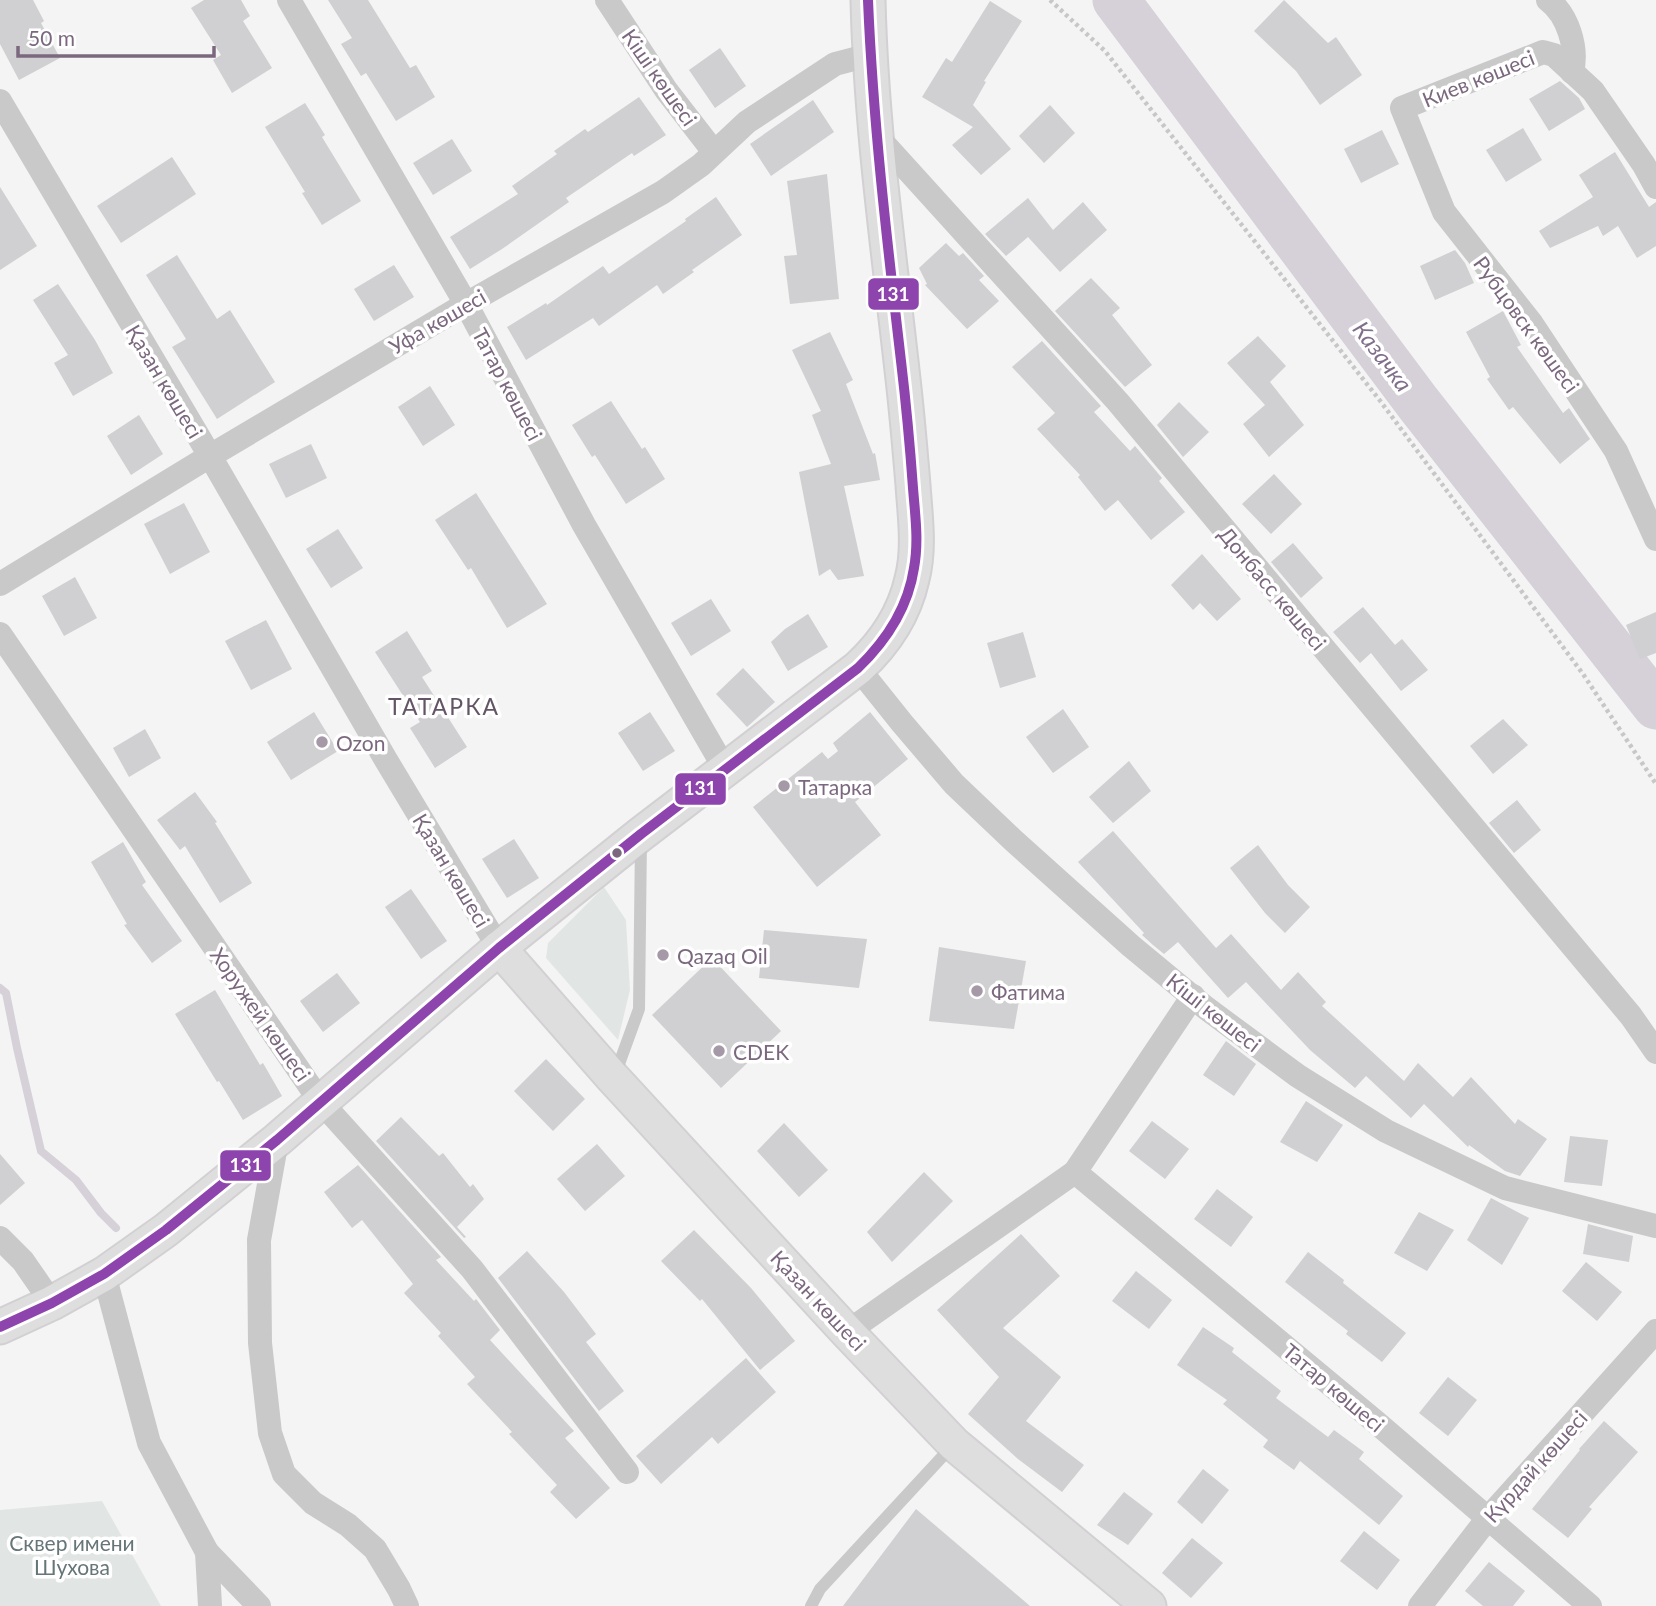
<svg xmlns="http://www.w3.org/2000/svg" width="1656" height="1606" viewBox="0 0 1656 1606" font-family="Lato,sans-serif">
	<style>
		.green { fill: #e1e6e5 }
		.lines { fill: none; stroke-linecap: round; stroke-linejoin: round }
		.stream { stroke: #d6d0d8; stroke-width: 8 }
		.river { stroke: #d6d0d8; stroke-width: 47 }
		.building { fill: #d0cfd1 }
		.secondary-casing { stroke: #d2d0d2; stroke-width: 37 }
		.path { stroke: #c8c7c8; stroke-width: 4.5; stroke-dasharray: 3.5 3.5; stroke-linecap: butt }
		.lane { stroke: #cac9ca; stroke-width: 12 }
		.street { stroke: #cac9ca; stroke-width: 24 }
		.secondary { stroke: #dfdedf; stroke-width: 33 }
		.bus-1-casing { stroke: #fff; stroke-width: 16 }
		.bus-1 { stroke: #8e44ad; stroke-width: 10 }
		.poi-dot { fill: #a599a8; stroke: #fff; stroke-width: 2.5 }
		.bus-dot { fill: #7b687f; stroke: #fff; stroke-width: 2.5 }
		.labels { text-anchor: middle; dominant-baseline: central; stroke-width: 7; stroke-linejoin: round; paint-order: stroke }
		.street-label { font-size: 21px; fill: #7b687f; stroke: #fff }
		.poi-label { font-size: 21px; fill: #7b687f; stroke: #fff; text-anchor: start }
		.park-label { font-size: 21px; fill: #667578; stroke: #fff }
		.water-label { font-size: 23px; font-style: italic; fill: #806f8a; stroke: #fff }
		.neighbourhood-label { font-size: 23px; letter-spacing: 2px; fill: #635566; stroke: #fff }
		.line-badge { stroke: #fff; stroke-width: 2.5 }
		.badge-label { font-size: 19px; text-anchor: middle; font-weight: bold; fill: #fff }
	</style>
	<rect width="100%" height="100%" fill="#f4f4f4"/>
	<g class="green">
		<path d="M604 887 626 920 630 990 618 1040 546 958 548 943Z"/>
		<path d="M102 1501 161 1606H0V1510Z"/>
	</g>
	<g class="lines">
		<path class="stream" d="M0 988 6 993 17 1048 41 1151 76 1180 101 1213 116 1228"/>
		<path class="river" d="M1116 0 1418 403 1656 706"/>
	</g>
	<g class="building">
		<path d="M0 0H33L44 21 41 23 60 58 19 80 0 44Z"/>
		<path d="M204 0H241L250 16 243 21 272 68 232 93 213 60 221 55 191 8Z"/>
		<path d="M328 0H368L410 68 416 65 435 97 396 121 366 73 361 76 341 44 352 38Z"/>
		<path d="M1284 0 1328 43 1336 37 1362 75 1320 105 1296 71 1254 31Z"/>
		<path d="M990 1 1022 21 984 81 986 82 973 105 1011 149 981 175 952 145 973 127 922 97 946 58 952 62Z"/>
		<path d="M720 48 746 86 715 108 689 70Z"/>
		<path d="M1560 81 1579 98 1585 109 1549 131 1529 99Z"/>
		<path d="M639 97 666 135 634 156 632 153 566 198 569 202 502 249 470 269 450 237 518 194 512 186 557 154 554 151 585 129 588 132Z"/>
		<path d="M813 100 834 132 771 176 750 144Z"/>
		<path d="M305 103 325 135 322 137 361 201 322 225 302 193 305 192 265 127Z"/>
		<path d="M1050 105 1075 133 1044 163 1019 136Z"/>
		<path d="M1523 128 1542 160 1506 182 1486 150Z"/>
		<path d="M1382 130 1399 164 1361 183 1344 149Z"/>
		<path d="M452 139 472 171 433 195 413 163Z"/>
		<path d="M1615 152 1649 207 1656 202V246L1637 258 1618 226 1603 236 1598 226 1550 248 1539 231 1593 197 1579 175Z"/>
		<path d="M172 157 196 194 121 243 97 206Z"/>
		<path d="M827 174 839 299 790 304 784 256 797 255 787 181Z"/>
		<path d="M0 187 37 246 0 270Z"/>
		<path d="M716 197 742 235 692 270 694 272 663 294 657 285 599 326 593 318 526 360 507 327 546 303 547 305 603 266 609 274 686 221 685 219Z"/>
		<path d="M1028 198 1053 230 1083 202 1107 230 1060 272 1028 237 1006 256 985 234Z"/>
		<path d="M946 243 959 256 963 253 984 276 979 280 999 301 967 329 925 285 927 284 919 268Z"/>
		<path d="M1455 250 1465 263 1474 283 1435 300 1420 266Z"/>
		<path d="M177 255 217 319 230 310 275 382 217 419 172 347 186 339 146 275Z"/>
		<path d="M394 265 414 297 374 321 354 289Z"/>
		<path d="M1091 278 1120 308 1112 315 1152 365 1125 387 1055 311Z"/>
		<path d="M58 284 95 340 113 373 73 396 54 363 68 355 33 300Z"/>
		<path d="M1503 311 1521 345 1517 347 1563 413 1569 408 1590 439 1560 464 1513 407 1509 410 1487 379 1490 377 1466 332Z"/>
		<path d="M830 332 853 380 846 384 873 454 875 453 880 480 844 486 864 576 838 580 830 569 819 576 799 472 831 464 812 415 821 411 792 350Z"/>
		<path d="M1258 336 1286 366 1270 382 1304 425 1269 457 1243 424 1265 405 1227 363Z"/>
		<path d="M1042 341 1101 406 1094 412 1130 451 1135 446 1162 478 1159 481 1185 512 1151 540 1118 500 1105 511 1078 477 1080 475 1037 429 1055 413 1012 367Z"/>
		<path d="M430 386 455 425 423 446 398 407Z"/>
		<path d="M611 401 642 449 645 447 665 479 626 504 595 455 592 457 572 425Z"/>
		<path d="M1179 402 1209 432 1183 457 1157 425Z"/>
		<path d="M139 415 163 454 131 475 107 436Z"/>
		<path d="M311 444 327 478 286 498 269 464Z"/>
		<path d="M1274 474 1302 504 1271 534 1242 504Z"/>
		<path d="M476 493 547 604 507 628 471 568 468 570 435 520Z"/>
		<path d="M184 503 210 552 170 574 144 524Z"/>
		<path d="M338 529 363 568 331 588 306 549Z"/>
		<path d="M1293 543 1323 578 1301 598 1271 562Z"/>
		<path d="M1202 554 1241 599 1217 621 1200 603 1193 610 1171 585Z"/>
		<path d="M75 577 97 618 64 636 42 596Z"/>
		<path d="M711 599 731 631 691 656 671 623Z"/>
		<path d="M1363 607 1395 645 1402 639 1428 670 1401 691 1371 653 1360 663 1333 632Z"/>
		<path d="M1656 612V653L1640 659 1626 625Z"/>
		<path d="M808 614 828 647 788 671 771 642 785 629Z"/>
		<path d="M266 620 292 669 251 690 225 641Z"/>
		<path d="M407 631 432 671 422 677 467 747 435 768 410 728 420 722 375 652Z"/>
		<path d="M1023 632 1036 677 1000 688 987 643Z"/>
		<path d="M743 668 775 702 747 727 716 694Z"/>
		<path d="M1063 709 1089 747 1053 773 1026 737Z"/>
		<path d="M314 712 338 751 291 780 267 742Z"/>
		<path d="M650 712 675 751 643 771 618 733Z"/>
		<path d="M870 712 908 759 855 802 881 835 817 887 753 807 822 752 828 759 838 751 833 743Z"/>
		<path d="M1503 719 1528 745 1493 774 1470 746Z"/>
		<path d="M145 729 161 758 129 777 113 748Z"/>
		<path d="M1129 761 1151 791 1113 823 1089 797Z"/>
		<path d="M195 792 217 822 215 823 252 883 220 903 185 846 180 850 157 820Z"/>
		<path d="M1517 800 1541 830 1514 853 1489 823Z"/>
		<path d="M1113 831 1216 948 1231 934 1281 990 1298 972 1326 1002 1322 1006 1404 1081 1418 1063 1453 1097 1471 1077 1515 1124 1518 1119 1547 1139 1520 1176 1505 1171 1469 1145 1468 1147 1424 1104 1411 1118 1366 1076 1355 1088 1310 1050 1246 982 1228 998 1178 942 1164 954 1153 945 1142 935 1144 933 1078 862Z"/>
		<path d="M514 839 539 878 507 898 482 859Z"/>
		<path d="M123 842 146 882 142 885 182 941 152 963 124 925 127 924 91 862Z"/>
		<path d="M1258 845 1288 885 1310 907 1285 933 1265 913 1230 868Z"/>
		<path d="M411 889 447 941 421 959 385 907Z"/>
		<path d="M764 930 867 939 859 988 759 978Z"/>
		<path d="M939 947 1026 961 1014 1029 929 1021Z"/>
		<path d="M712 958 781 1031 721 1088 652 1015Z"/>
		<path d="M337 973 360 1003 323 1032 300 1001Z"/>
		<path d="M215 990 260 1065 263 1063 282 1096 243 1120 219 1081 217 1082 175 1014Z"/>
		<path d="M1226 1041 1256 1064 1234 1096 1203 1075Z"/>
		<path d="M546 1059 585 1099 553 1131 514 1091Z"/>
		<path d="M1306 1101 1343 1125 1317 1162 1280 1142Z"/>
		<path d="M401 1117 439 1156 443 1153 470 1187 473 1184 484 1199 457 1227 466 1237 464 1238 376 1141Z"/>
		<path d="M1152 1121 1189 1149 1165 1179 1129 1151Z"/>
		<path d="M784 1123 828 1170 799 1197 757 1151Z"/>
		<path d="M1570 1136 1608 1140 1602 1186 1564 1182Z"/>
		<path d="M597 1144 625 1176 585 1211 557 1179Z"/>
		<path d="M0 1154 25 1183 0 1205Z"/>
		<path d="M358 1165 441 1257 436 1260 474 1301 476 1299 500 1330 490 1340 574 1431 565 1438 610 1488 576 1519 550 1492 557 1485 509 1434 512 1432 467 1384 475 1377 438 1336 441 1333 404 1293 413 1284 362 1220 352 1228 324 1192Z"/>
		<path d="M924 1172 953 1201 892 1262 867 1232Z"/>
		<path d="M1217 1189 1253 1217 1231 1247 1194 1219Z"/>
		<path d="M1491 1198 1529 1218 1502 1265 1467 1240Z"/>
		<path d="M1419 1212 1454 1230 1427 1271 1394 1253Z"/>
		<path d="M1588 1224 1633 1236 1629 1262 1583 1254Z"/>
		<path d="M694 1230 751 1288 795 1341 760 1370 702 1299 700 1301 661 1261Z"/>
		<path d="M1021 1234 1060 1276 1003 1328 1061 1377 1026 1421 1084 1465 1062 1492 1018 1459 968 1414 999 1377 937 1310Z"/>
		<path d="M527 1251 564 1292 596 1334 586 1342 624 1391 599 1411 498 1278Z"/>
		<path d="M1308 1252 1344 1280 1343 1283 1406 1333 1382 1362 1346 1334 1348 1331 1285 1282Z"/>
		<path d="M1586 1262 1622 1292 1597 1321 1562 1291Z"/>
		<path d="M1136 1271 1172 1300 1149 1329 1112 1301Z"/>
		<path d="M1203 1327 1234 1348 1232 1352 1281 1391 1276 1398 1328 1437 1334 1430 1364 1452 1359 1459 1403 1496 1379 1525 1300 1461 1294 1470 1263 1447 1268 1440 1223 1404 1227 1400 1177 1365Z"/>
		<path d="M746 1358 776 1392 718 1444 712 1437 661 1484 636 1456Z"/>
		<path d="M1448 1377 1477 1400 1448 1436 1419 1413Z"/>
		<path d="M1604 1421 1638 1452 1589 1507 1592 1509 1568 1538 1532 1509 1580 1450 1579 1449Z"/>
		<path d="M1203 1469 1229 1490 1202 1524 1177 1502Z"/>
		<path d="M1124 1492 1153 1514 1128 1545 1097 1525Z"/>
		<path d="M916 1509 1030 1606H843Z"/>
		<path d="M1364 1531 1400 1560 1377 1590 1340 1561Z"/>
		<path d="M1192 1538 1223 1563 1191 1598 1162 1573Z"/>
		<path d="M1489 1562 1525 1591 1513 1606H1483L1465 1591Z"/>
	</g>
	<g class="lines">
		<defs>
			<g id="secondary">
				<path d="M499 948 613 1078 847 1332 954 1444 1149 1606"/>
				<path d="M0 1327 52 1303 104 1274 166 1230 277 1140 499 948 641 834 858 668C884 644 904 615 912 579 920 548 915 516 913 485 910 449 907 414 903 379 889 253 871 127 868 0"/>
			</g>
		</defs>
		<use href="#secondary" class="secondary-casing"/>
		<path class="path" d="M1050 0 1105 51 1381 402 1583 674 1656 784"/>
		<g class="lane">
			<path d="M615 1075 639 1009 641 838"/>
			<path d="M811 1606 820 1589 954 1444"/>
		</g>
		<g class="street">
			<path d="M289 0 466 304 584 525 725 769"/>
			<path d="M607 0 666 90 714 152"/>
			<path d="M1548 0C1568 15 1578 48 1572 72"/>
			<path d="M0 101 210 456 386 760 499 948"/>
			<path d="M876 135 1118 402 1631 1016 1656 1052"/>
			<path d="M1656 187 1644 165 1593 91 1554 55 1543 52 1402 108 1444 212 1532 324 1616 451 1656 539"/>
			<path d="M0 584 210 456 466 304 663 192 701 165 747 122 835 64 858 58 869 57"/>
			<path d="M0 634 320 1101 472 1269 627 1472"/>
			<path d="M858 668 902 723 954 784 1014 841 1131 946 1206 1008 1298 1076 1386 1131 1505 1188 1656 1226"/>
			<path d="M277 1140 259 1240 260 1343 270 1433 284 1474 313 1503 348 1525 375 1549 399 1589 407 1606"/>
			<path d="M1075 1172 1377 1423 1590 1606"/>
			<path d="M0 1238 23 1261 52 1303"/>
			<path d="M104 1274 149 1443 207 1552 259 1606"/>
			<path d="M847 1332 1075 1172 1193 996"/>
			<path d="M207 1552 210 1606"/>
			<path d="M1420 1606 1488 1518 1656 1331"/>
		</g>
		<use href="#secondary" class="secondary"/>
		<defs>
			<path id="bus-1" d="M0 1327 52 1303 104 1274 166 1230 277 1140 499 948 641 834 858 668C887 640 908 608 914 568 919 541 915 514 913 488 910 446 906 403 901 361 887 241 873 121 868 0"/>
		</defs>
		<use href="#bus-1" class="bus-1-casing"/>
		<use href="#bus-1" class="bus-1"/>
	</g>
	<g class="poi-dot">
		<circle cx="322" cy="742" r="7"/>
		<circle cx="784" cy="786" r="7"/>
		<circle cx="663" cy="955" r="7"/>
		<circle cx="977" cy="991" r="7"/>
		<circle cx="719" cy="1051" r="7"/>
	</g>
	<circle class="bus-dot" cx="617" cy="853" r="6"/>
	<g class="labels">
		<g class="street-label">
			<text transform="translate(660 77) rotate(55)">Кіші көшесі</text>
			<text transform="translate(1478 78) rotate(-22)">Киев көшесі</text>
			<text transform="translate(437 321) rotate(-30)">Уфа көшесі</text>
			<text transform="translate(1527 324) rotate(54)">Рубцовск көшесі</text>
			<text transform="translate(165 381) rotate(59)">Қазан көшесі</text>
			<text transform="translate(508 384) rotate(62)">Татар көшесі</text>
			<text transform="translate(1273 588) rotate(50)">Донбасс көшесі</text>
			<text transform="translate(452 870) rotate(59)">Қазан көшесі</text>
			<text transform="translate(1214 1012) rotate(38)">Кіші көшесі</text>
			<text transform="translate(261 1014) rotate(55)">Хоружей көшесі</text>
			<text transform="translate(819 1300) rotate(47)">Қазан көшесі</text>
			<text transform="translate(1334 1387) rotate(40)">Татар көшесі</text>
			<text transform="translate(1535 1466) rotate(-48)">Күрдай көшесі</text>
		</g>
		<g class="poi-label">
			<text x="336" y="742">Ozon</text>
			<text x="798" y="786">Татарка</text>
			<text x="677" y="955">Qazaq Oil</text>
			<text x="991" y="991">Фатима</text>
			<text x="733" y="1051">CDEK</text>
		</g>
		<g class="park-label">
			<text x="72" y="1542">Сквер имени<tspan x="72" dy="24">Шухова</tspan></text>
		</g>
		<g class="water-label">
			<text transform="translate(1383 356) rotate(53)">Казачка</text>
		</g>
		<g class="neighbourhood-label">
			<text x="444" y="706">ТАТАРКА</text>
		</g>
	</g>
	<g class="line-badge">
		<rect x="867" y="277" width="53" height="34" rx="7" fill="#8e44ad"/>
		<rect x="674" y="772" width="53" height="34" rx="7" fill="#8e44ad"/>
		<rect x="219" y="1149" width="53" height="33" rx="7" fill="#8e44ad"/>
	</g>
	<g class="badge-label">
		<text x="893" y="301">131</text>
		<text x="700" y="795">131</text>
		<text x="246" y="1172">131</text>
	</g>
	<path d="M18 46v10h196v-10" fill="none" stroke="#7b687f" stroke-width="3.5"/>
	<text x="28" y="46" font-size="21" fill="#7b687f" stroke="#ffffff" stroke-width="5" paint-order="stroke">50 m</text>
</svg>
